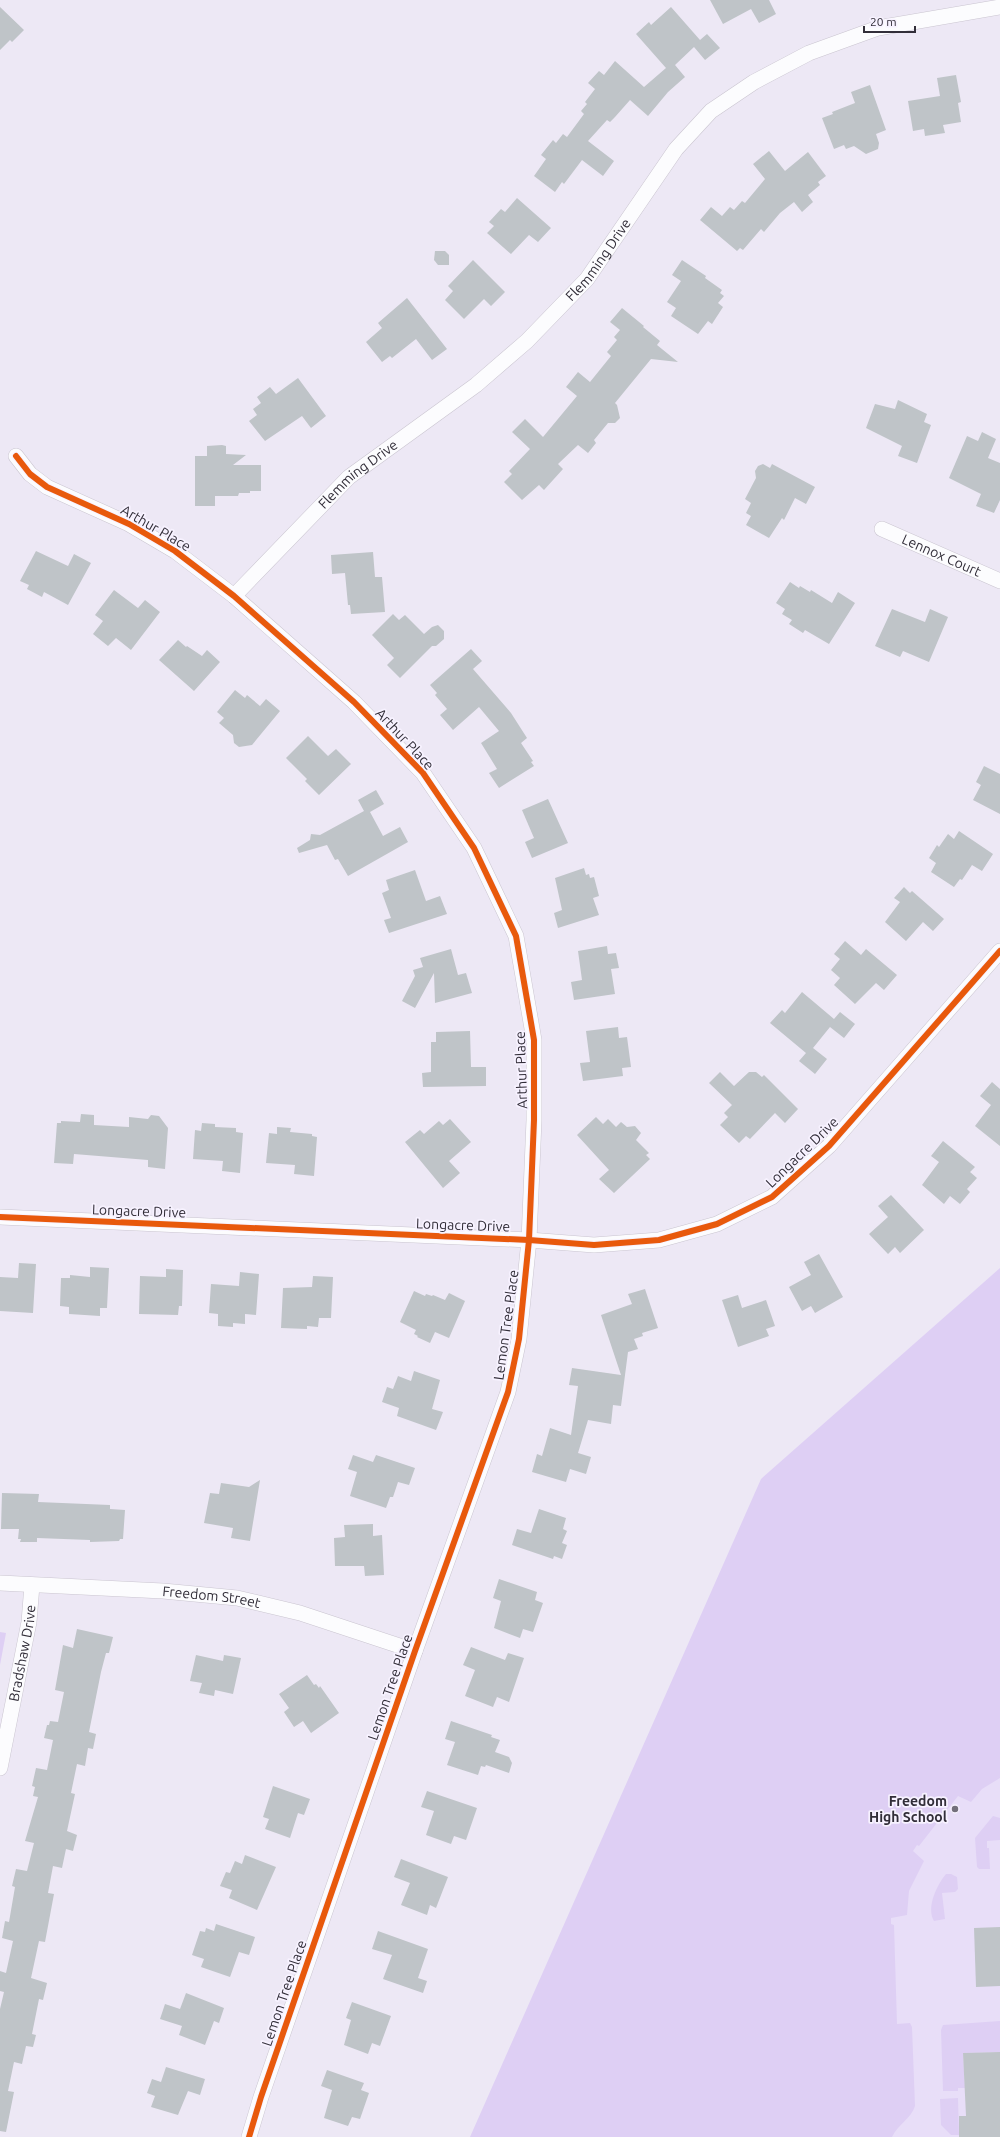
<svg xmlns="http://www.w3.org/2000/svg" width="1000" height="2137" viewBox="0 0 1000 2137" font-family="Ubuntu,sans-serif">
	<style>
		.built { fill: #e8def8 }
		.green { fill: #decff4 }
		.building { fill: #bfc4c8 }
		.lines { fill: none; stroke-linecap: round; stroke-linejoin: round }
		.street-casing { stroke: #cac5d0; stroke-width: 16 }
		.street { stroke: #fcfcfe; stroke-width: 15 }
		.cycleway-casing { stroke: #f7f2ff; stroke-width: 8 }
		.cycleway { stroke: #e8590c; stroke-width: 6 }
		.poi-dot { fill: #736f7b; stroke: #f7f2ff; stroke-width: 1.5 }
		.labels { text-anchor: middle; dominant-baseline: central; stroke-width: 3.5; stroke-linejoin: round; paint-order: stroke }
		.street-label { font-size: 14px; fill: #322e39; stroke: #f7f2ff }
		.poi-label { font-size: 14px; font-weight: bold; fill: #322e39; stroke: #f7f2ff; text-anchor: end }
	</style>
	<rect width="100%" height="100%" fill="#ede8f5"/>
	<path class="built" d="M1000 1662V2137H805L832 1953Z"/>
	<g class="green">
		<path d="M1000 1268V1778L982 1789 971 1802 958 1796 919 1846 917 1845 913 1851 924 1861 909 1891 907 1915 891 1918V1924L894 1925 897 2024 910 2023 912 2027 915 2106C911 2119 898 2124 892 2137H470L761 1479Z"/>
		<path d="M0 1632 6 1633 0 1665Z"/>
		<path d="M993 1816 1000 1818V1840L987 1841V1848H989L990 1869H979L977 1867 975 1838Z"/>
		<path d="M946 1874H951L957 1877 958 1889 955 1892 942 1893 945 1919 934 1921C926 1907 937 1885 946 1874Z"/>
		<path d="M1000 2021V2052L963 2053 965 2088H958V2091H943L941 2030 943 2025Z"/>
		<path d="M958 2098 959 2135H951L941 2125 940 2099Z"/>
	</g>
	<g class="building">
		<path d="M710 0H769L776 14 759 23 751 9 723 24Z"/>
		<path d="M0 7 24 30 12 42 10 40 0 50Z"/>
		<path d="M671 7 700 40 707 34 720 48 705 60 694 47 675 65 685 77 668 92 648 116 630 100 615 117 610 122 607 120 588 141 614 161 603 176 582 160 564 184 562 182 555 192 534 176 546 159 541 155 553 140 556 143 563 134 567 137 584 114 581 111 587 104 585 102 595 89 588 83 599 71 604 75 615 61 644 87 666 68 636 34 649 22 651 25Z"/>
		<path d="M956 75 961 102 958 103 961 122 943 125 945 133 925 136 924 129 913 131 908 101 940 96 937 78Z"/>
		<path d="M870 85 886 130 876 134 879 143 878 149 866 154 854 146 846 149 844 145 834 149 822 118 833 114 832 112 855 103 851 92Z"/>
		<path d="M769 151 785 171 808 152 826 176 818 182 820 185 808 195 813 202 802 212 794 202 780 213 764 232 761 229 743 250 740 248 737 251 700 220 711 207 722 216 730 207 734 210 742 201 745 203 765 179 753 164Z"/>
		<path d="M517 198 551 228 538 242 529 235 511 254 487 233 494 226 489 222 501 209 505 212Z"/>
		<path d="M435 251H445L449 255V265H438L434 260Z"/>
		<path d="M473 260 505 292 491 306 484 299 464 319 445 300 453 291 448 286Z"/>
		<path d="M682 260 706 276 705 278 722 290 720 293 724 296 718 303 723 307 712 324 708 321 698 334 671 316 676 308 667 302 681 281 672 275Z"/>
		<path d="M407 298 447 349 432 360 416 339 392 358 390 356 382 362 366 342 382 328 378 323Z"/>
		<path d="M622 308 644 326 643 327 660 341 657 345 678 362 651 359 615 403 617 405 620 418 615 423H608L594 440 596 443 588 453 578 445 558 464 563 469 544 490 539 485 522 500 504 482 512 474 509 471 530 449 512 432 525 419 543 437 577 396 566 387 578 372 590 382 611 356 607 352 617 340 614 337 620 330 610 322Z"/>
		<path d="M298 378 326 416 311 428 302 416 265 441 249 421 257 415 253 409 261 403 257 397 270 387 276 394Z"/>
		<path d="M898 400 927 414 924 422 931 425 917 463 898 456 902 446 866 428 875 404 895 409Z"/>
		<path d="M982 432 996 439 988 458 1000 463V500L994 513 976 506 981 494 949 478 967 436 978 441Z"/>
		<path d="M222 445 226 446V454L246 455 233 465H261V491H250V493H239L238 496H215V506H195V456H207V446Z"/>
		<path d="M763 464 770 468 772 464 815 487 806 504 795 498 784 520 782 518 769 538 746 525 751 516 746 513 751 503 745 499 756 478 755 471 758 466Z"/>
		<path d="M36 551 68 566 74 554 91 563 68 605 44 592 42 597 27 589 29 585 20 581Z"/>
		<path d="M373 552 375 577H382L385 612 351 614 350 605H348L345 573 332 574 331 555Z"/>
		<path d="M790 582 799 588 800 586 810 592 811 590 832 603 838 592 855 603 829 644 805 630 803 633 789 624 792 620 782 614 785 609 776 603Z"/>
		<path d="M114 590 138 608 145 600 160 612 131 650 116 638 108 646 93 634 103 621 95 615Z"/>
		<path d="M892 609 925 622 930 609 948 617 929 662 903 651 900 657 875 646Z"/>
		<path d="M393 614 399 620 405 615 424 634 432 627 438 625 444 631V639L436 646H432L400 678 387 665 394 658 372 635Z"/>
		<path d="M178 640 186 647 187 646 202 656 207 650 220 662 194 691 159 660Z"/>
		<path d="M471 649 482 661 473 669 511 713 527 738 521 743 533 761 531 762 534 766 499 788 489 773 497 769 481 743 499 731 479 707 453 730 440 715 447 709 435 695 437 693 430 685Z"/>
		<path d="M235 690 245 698 247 695 260 706 266 699 280 711 252 745 239 747 234 743 233 735 219 723 224 718 217 712Z"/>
		<path d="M308 736 328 756 336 749 351 764 319 795 305 781 307 779 286 758Z"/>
		<path d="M984 766 1000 774V814L973 800 981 785 976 782Z"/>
		<path d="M376 790 384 804 370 812 383 836 400 827 408 842 348 876 338 859 335 860 327 845 299 853 297 848 310 840 311 834 320 835 364 811 358 800Z"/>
		<path d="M548 799 568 843 532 858 525 842 534 838 522 810Z"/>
		<path d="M959 831 993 854 982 871 972 865 962 880 960 879 954 887 931 872 936 863 929 858 937 845 939 847 948 834 954 839Z"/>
		<path d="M584 868 586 875 589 874 590 878 594 877 599 896 593 898 599 915 558 928 554 913 562 910 555 878Z"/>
		<path d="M415 870 426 901 440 896 447 914 389 933 384 920 391 918 382 893 389 890 386 880Z"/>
		<path d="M904 887 910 893 912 891 944 919 933 931 923 922 906 941 885 922 900 902 894 898Z"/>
		<path d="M845 941 861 955 866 949 897 975 884 990 876 983 855 1004 834 985 840 978 831 970 840 959 834 954Z"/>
		<path d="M607 946 608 954 616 953 619 968 611 969 615 994 574 1000 571 982 582 980 578 951Z"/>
		<path d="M451 949 458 975 466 973 472 993 435 1003 434 973 415 1008 402 1001 415 976 413 970 423 967 420 958Z"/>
		<path d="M802 992 834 1019 840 1012 855 1024 844 1038 830 1027 813 1048 827 1059 815 1074 799 1061 806 1053 770 1023 782 1010 785 1013Z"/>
		<path d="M618 1027 619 1038 627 1037 631 1067 622 1068 623 1076 583 1081 580 1063 590 1062 586 1031Z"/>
		<path d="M470 1031 471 1067H486V1086L423 1087 422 1073 431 1072V1042H436V1032Z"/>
		<path d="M720 1072 734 1086 749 1072H756L762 1077 764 1075 798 1109 785 1123 775 1113 750 1139 746 1136 739 1143 720 1125 728 1117 724 1113 732 1105 709 1083Z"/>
		<path d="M992 1082 1000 1089V1146L975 1126 991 1105 980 1096Z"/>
		<path d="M81 1114 94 1115V1125L129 1127V1117L148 1119 151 1115 159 1116 168 1128 165 1169 148 1167V1160L74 1154 73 1164 54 1163 57 1123H61V1121L80 1122Z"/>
		<path d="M596 1117 603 1124 608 1119 616 1127 621 1122 627 1127 635 1126 641 1133 636 1140 649 1153 646 1155 650 1159 614 1193 599 1179 609 1170 577 1135Z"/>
		<path d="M450 1119 471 1142 449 1161 460 1173 443 1188 405 1142 420 1130 424 1134 439 1121 443 1125Z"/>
		<path d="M202 1123 215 1124V1127L236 1128V1132L243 1133 240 1173 222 1171 223 1161 193 1159 195 1130 201 1131Z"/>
		<path d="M277 1127 291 1128 290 1132 312 1134V1136L317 1137 314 1176 294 1174 295 1165 266 1163 269 1133 277 1134Z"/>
		<path d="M943 1141 975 1167 970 1172 977 1178 967 1189 970 1192 960 1204 950 1196 944 1204 922 1185 939 1162 931 1156Z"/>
		<path d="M891 1195 924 1230 900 1253 895 1247 888 1254 869 1234 888 1217 878 1206Z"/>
		<path d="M819 1254 843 1297 815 1313 811 1306 802 1311 789 1287 811 1275 804 1262Z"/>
		<path d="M19 1263 36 1264 33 1313 0 1311V1277L18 1278Z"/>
		<path d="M90 1267 109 1268 107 1308H100V1316L69 1314V1307L60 1306 61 1278H70V1275L90 1277Z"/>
		<path d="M166 1269 183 1270 182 1306H179L178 1315 139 1314 140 1276 166 1277Z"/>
		<path d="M240 1272 259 1274 256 1315 245 1314V1324L233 1323V1327L218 1326V1314L209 1313 211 1284 239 1286Z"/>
		<path d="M313 1276 333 1277 331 1318H319L318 1327 307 1326V1329L281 1328 283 1288 312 1287Z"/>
		<path d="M645 1289 658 1328 642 1333 643 1336 634 1339 638 1349 628 1352 621 1406 613 1405 611 1424 588 1420 578 1453 591 1457 586 1474 570 1469 566 1482 532 1472 537 1454 542 1456 550 1428 571 1435 578 1386 569 1385 572 1368 621 1375 601 1315 632 1304 628 1294Z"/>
		<path d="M414 1291 425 1296 426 1294 432 1296 433 1295 445 1300 449 1293 465 1301 449 1338 435 1332 430 1343 417 1337 418 1336 414 1334 416 1330 400 1322Z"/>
		<path d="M738 1295 742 1308 766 1300 775 1326 766 1329 769 1336 738 1347 722 1300Z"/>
		<path d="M414 1371 440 1380 432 1409 443 1412 436 1430 397 1416 399 1408 382 1402 387 1387 393 1389 398 1376 411 1381Z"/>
		<path d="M353 1455 373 1462 376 1455 415 1468 409 1485 398 1482 393 1497H390L386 1508 350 1496 357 1472 348 1469Z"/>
		<path d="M260 1480 250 1541 231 1538 233 1528 204 1523 210 1493 219 1494 221 1483 249 1487Z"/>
		<path d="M2 1493 39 1494 38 1502 110 1505V1509L125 1510 123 1539H120L119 1541 90 1542V1540L37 1538V1542H20L21 1539H18L19 1529H1Z"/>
		<path d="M539 1509 566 1518 563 1529 567 1531 562 1543 567 1545 562 1559 554 1556 553 1559 512 1545 517 1529 531 1533Z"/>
		<path d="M373 1524V1536L382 1535 384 1575 365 1576 364 1566H335L334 1538 345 1537 344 1525Z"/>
		<path d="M499 1579 537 1592 535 1600 543 1603 533 1632 523 1629 520 1638 494 1628 501 1601 493 1598Z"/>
		<path d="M77 1629 113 1637 109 1653H106L101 1672 89 1732 96 1734 93 1749 88 1748 85 1766 77 1764 71 1793 75 1794 67 1831 77 1835 73 1851 66 1849 62 1868 53 1866 48 1893 54 1894 45 1942 39 1941 31 1978 47 1983 43 2000 39 1999 32 2034 36 2035 33 2047 26 2046 22 2064 14 2062 8 2091 14 2092 6 2132 0 2131V2009L4 1992 0 1991V1971L6 1973 13 1941 2 1938 5 1921 9 1922 15 1887 12 1886 16 1869 27 1871 34 1843 25 1841 38 1797 33 1796 35 1787 32 1786 36 1768 47 1770 53 1740 44 1738 47 1725H49L50 1721 58 1722 64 1692 55 1690 63 1645 73 1648Z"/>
		<path d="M471 1647 505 1660 508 1653 524 1658 509 1702 497 1697 493 1707 465 1696 475 1670 463 1665Z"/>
		<path d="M196 1655 223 1661 224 1655 241 1658 233 1694 215 1690 214 1696 199 1693 202 1683 190 1681Z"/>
		<path d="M307 1675 314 1685 316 1684 319 1688 320 1686 339 1713 311 1733 303 1721 294 1727 284 1712 289 1708 279 1694Z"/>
		<path d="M451 1721 492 1735 491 1737 500 1740 495 1752 509 1757 512 1763 509 1773 486 1765 485 1767 481 1766 478 1775 447 1765 455 1742 445 1739Z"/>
		<path d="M273 1786 310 1799 304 1815 298 1813 290 1838 265 1829 269 1819 263 1817Z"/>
		<path d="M427 1791 477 1808 466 1840 454 1836 451 1844 426 1835 434 1811 421 1807Z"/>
		<path d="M245 1855 276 1867 257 1910 229 1898 232 1890 220 1886 226 1872 230 1873 235 1861 242 1864Z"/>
		<path d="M401 1859 448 1877 436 1908 430 1905 427 1915 401 1905 410 1883 394 1877Z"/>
		<path d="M216 1924 255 1937 249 1955 239 1952 230 1977 201 1967 204 1959 192 1955 200 1931 205 1932 206 1928 214 1931Z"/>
		<path d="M1000 1927V1986L976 1987 974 1928Z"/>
		<path d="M378 1931 428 1949 418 1978 427 1981 423 1993 383 1979 392 1955 372 1949Z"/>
		<path d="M186 1993 224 2008 219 2023 214 2021 205 2045 179 2035 182 2026 160 2019 165 2004 180 2009Z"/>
		<path d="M352 2002 391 2016 380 2046 372 2043 368 2054 344 2045 351 2020 346 2018Z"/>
		<path d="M1000 2052V2137H959V2116H966L963 2053Z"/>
		<path d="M166 2067 205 2079 200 2095 188 2091 178 2115 151 2107 155 2096 147 2093 152 2079 161 2082Z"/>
		<path d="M327 2070 364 2083 361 2090 369 2093 360 2119 352 2117 348 2126 324 2118 332 2090 321 2086Z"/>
	</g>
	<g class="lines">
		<defs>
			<g id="street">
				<path d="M16 456 30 474 47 487 129 524 175 551 234 596 354 702 423 773 474 848 516 936 534 1040V1120L529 1240 519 1339 508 1392 415 1651 261 2097 249 2137"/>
				<path id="s1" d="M882 529 1000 581"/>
				<path id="s2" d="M234 596 349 477 476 385 527 341 587 279 676 149 711 111 754 82 809 53 878 28 1000 7"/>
				<path d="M0 1217 529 1240 594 1245 659 1240 717 1224 772 1197 829 1146 1000 951"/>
				<path id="s3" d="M0 1583 163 1591 237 1598 300 1613 415 1651"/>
				<path id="s4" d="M0 1768 29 1622 32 1585"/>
			</g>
		</defs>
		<use href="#street" class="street-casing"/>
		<use href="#street" class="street"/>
		<defs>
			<g id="cycleway">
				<path d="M16 456 30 474 47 487 129 524 175 551 234 596 354 702 423 773 474 848 516 936 534 1040V1120L529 1240 519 1339 508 1392 415 1651 261 2097 249 2137"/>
				<path d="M0 1217 529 1240 594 1245 659 1240 717 1224 772 1197 829 1146 1000 951"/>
			</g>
		</defs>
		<use href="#cycleway" class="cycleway-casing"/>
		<use href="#cycleway" class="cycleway"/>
	</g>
	<circle class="poi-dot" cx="955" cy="1809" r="4"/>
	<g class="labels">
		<g class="street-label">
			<text stroke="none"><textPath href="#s2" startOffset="498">Flemming Drive</textPath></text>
			<text stroke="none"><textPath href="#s2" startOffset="174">Flemming Drive</textPath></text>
			<text transform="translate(156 528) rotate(30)">Arthur Place</text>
			<text stroke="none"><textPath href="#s1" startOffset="65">Lennox Court</textPath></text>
			<text transform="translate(405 739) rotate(47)">Arthur Place</text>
			<text transform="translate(521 1070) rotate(-92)">Arthur Place</text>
			<text transform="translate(802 1152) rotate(-44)">Longacre Drive</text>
			<text transform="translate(139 1211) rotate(2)">Longacre Drive</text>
			<text transform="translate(463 1225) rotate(2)">Longacre Drive</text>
			<text transform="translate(506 1325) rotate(-82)">Lemon Tree Place</text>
			<text stroke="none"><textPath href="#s3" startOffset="212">Freedom Street</textPath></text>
			<text stroke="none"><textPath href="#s4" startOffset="117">Bradshaw Drive</textPath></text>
			<text transform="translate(390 1687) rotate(-71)">Lemon Tree Place</text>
			<text transform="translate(284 1993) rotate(-71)">Lemon Tree Place</text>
		</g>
		<g class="poi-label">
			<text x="947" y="1801">Freedom<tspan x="947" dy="16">High School</tspan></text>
		</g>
	</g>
	<path d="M864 26v6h51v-6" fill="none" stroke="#322e39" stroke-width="2"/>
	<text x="870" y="26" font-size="12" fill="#322e39" stroke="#f7f2ff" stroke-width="3" paint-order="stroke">20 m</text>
</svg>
